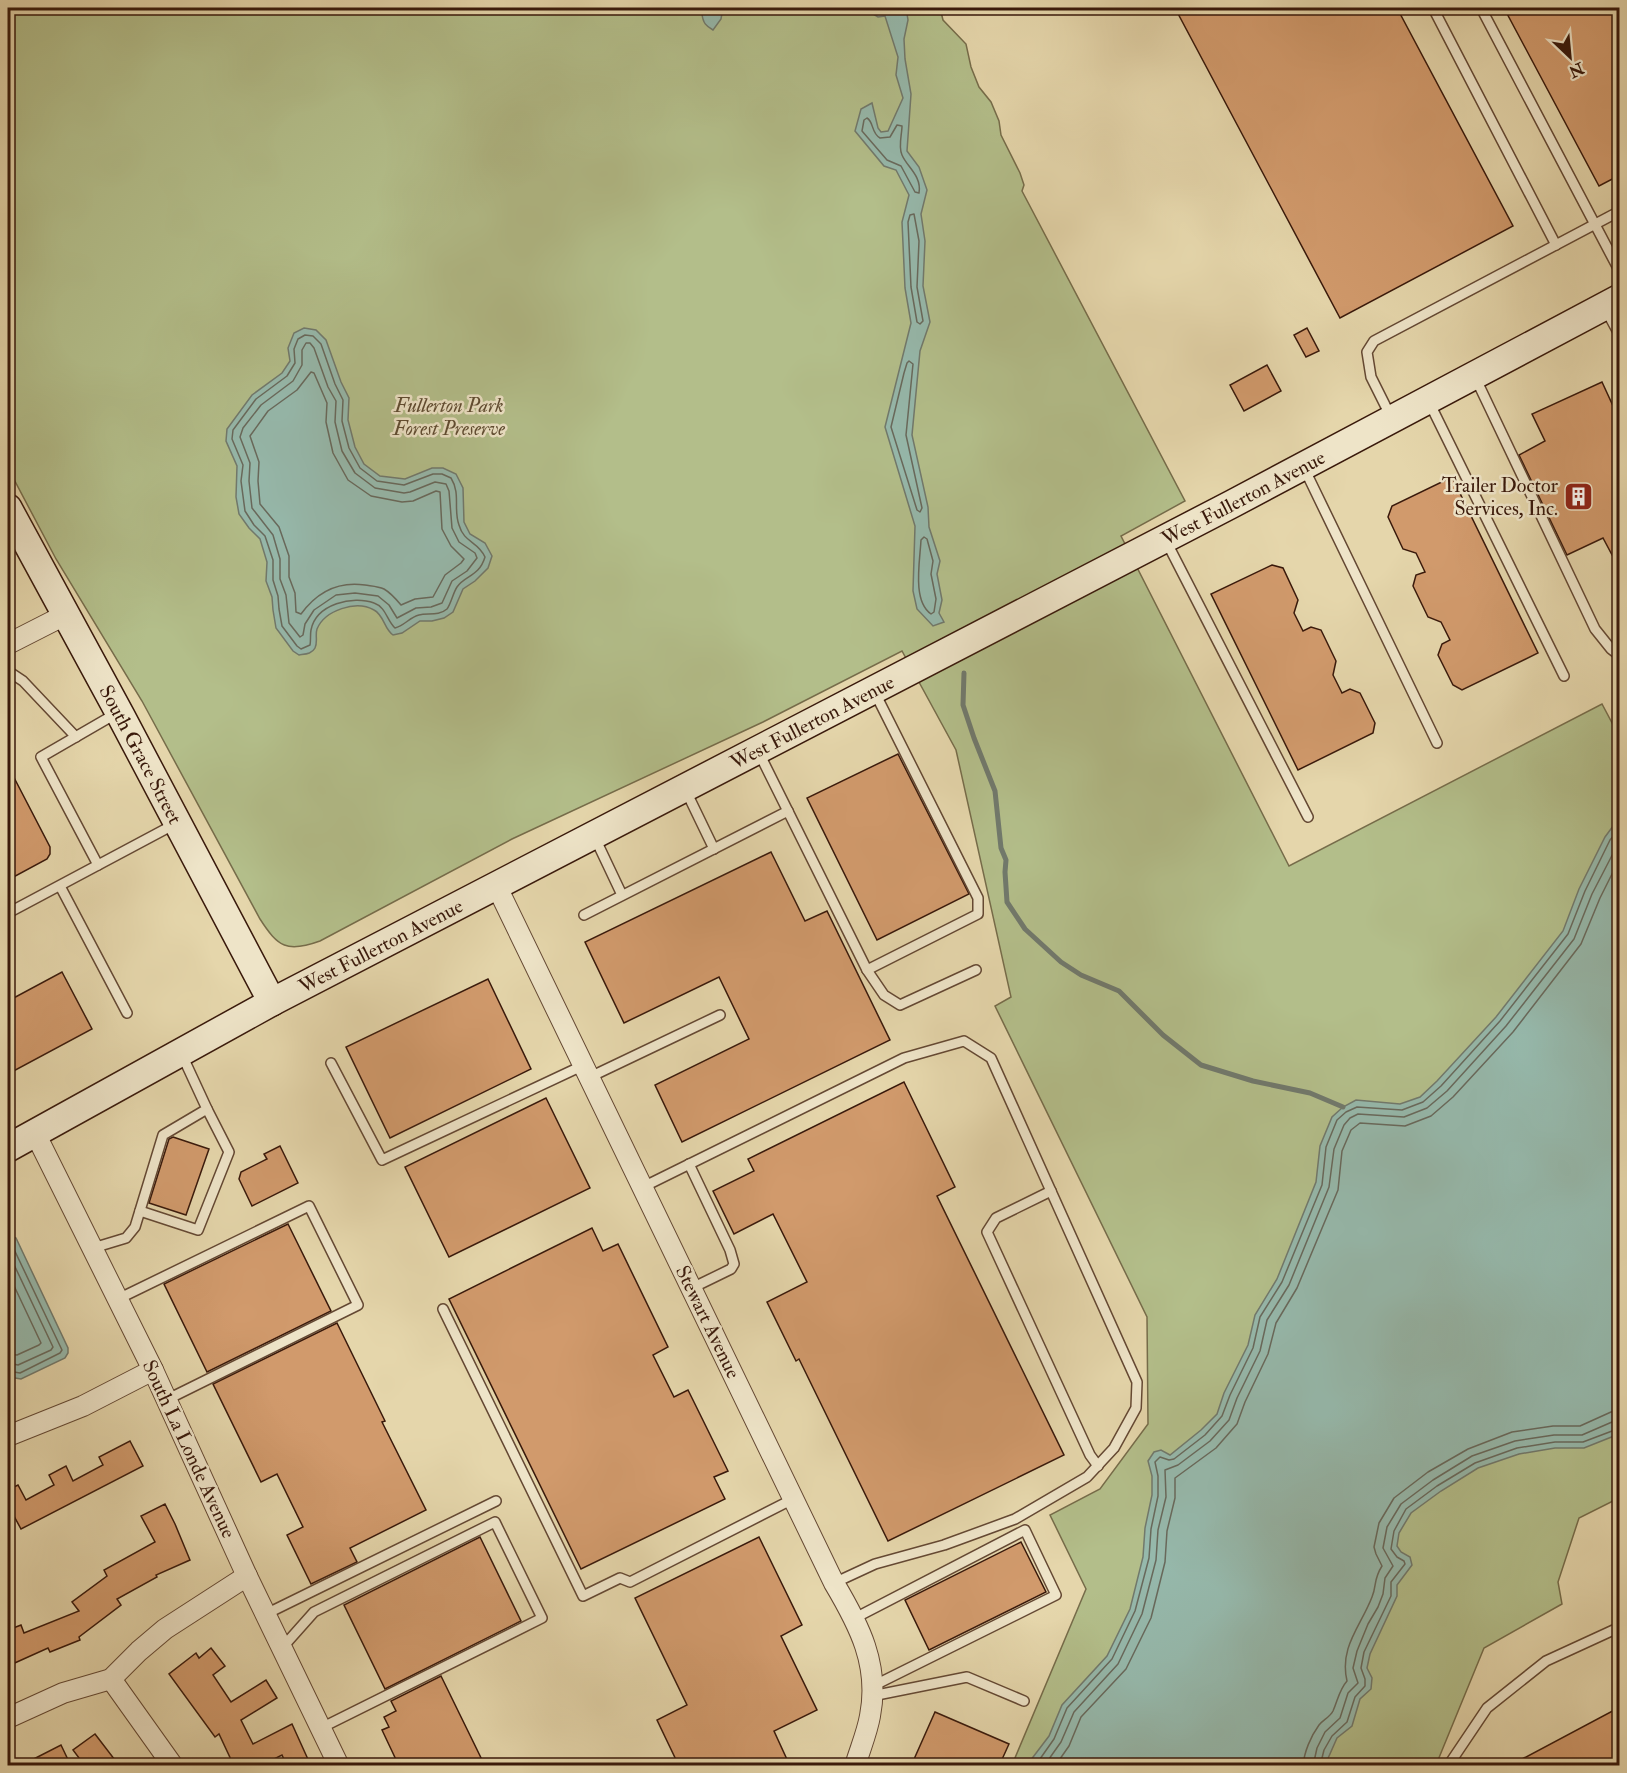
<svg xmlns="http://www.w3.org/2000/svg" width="1627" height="1773" viewBox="0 0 1627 1773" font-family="'IM FELL Double Pica',serif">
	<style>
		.green { fill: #b3be8a; stroke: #766c4a; stroke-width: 1.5 }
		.water { fill: #96b9ac; stroke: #71796c; stroke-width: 1.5 }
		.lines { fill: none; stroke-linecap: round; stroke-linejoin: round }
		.shore { stroke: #68695c; stroke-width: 1.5 }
		.stream { stroke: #71796c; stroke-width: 5 }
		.building { fill: #d19a6c; stroke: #39190b; stroke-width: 1.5 }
		.lane-casing { stroke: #644833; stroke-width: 12 }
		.street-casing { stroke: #644833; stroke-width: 22 }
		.secondary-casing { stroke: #39190b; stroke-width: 30 }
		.lane { stroke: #eee4c8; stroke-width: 9 }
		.street { stroke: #eee4c8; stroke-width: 20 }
		.secondary { stroke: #eee4c8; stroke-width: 27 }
		.labels { text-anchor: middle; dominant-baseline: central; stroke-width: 5; stroke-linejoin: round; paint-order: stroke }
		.park-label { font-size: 20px; font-style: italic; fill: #5e4b31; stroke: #eee4c8 }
		.poi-label { font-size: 20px; fill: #39190b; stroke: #eee4c8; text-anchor: end }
		.street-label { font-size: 20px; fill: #39190b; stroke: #eee4c8 }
	</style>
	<rect width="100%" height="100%" fill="#e5d6ab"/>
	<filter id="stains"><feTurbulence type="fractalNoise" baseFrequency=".00333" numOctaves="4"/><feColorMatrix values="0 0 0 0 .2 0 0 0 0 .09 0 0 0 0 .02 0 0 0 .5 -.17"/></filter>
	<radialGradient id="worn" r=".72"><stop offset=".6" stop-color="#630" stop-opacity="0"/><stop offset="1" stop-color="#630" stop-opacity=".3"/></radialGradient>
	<path class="green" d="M8 8H947L941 12 943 20 966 44 971 67 979 87 991 102 999 121 1001 135 1020 173 1024 185 1022 191 1185 501 1121 536 1289 866 1602 704 1620 738 1619 1498 1579 1518 1558 1582 1562 1604 1484 1648 1436 1765H1012L1086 1589 1050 1515 1100 1489 1148 1424 1147 1317 995 1006 1011 997 956 750 902 651 763 722 512 839 320 941C287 953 278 947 260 919L142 701 56 559 8 468Z"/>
	<g class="water">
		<path d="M709 8H723L721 19 713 30C706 26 703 23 702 14Z"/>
		<path d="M876 8H906L908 20 904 39 905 59 911 94 907 151 919 167 927 190 921 214 925 241 923 286 930 322 920 351 912 435 928 507 929 527 940 561 937 574 942 600 939 613 944 622 933 626 917 609 913 591 915 526 885 427 911 323 905 288 902 222 909 195 896 170 884 166 855 131 861 109 872 103 878 128 881 132 888 131 903 98 896 75 898 57 885 16 878 17 873 14Z"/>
		<path d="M304 328 316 330 326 340 341 382 349 398 348 420 355 447 364 464 380 476 405 479 432 468H443L456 474 463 488 464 522 470 534 485 543 492 556 488 568 475 581 463 589 453 612 444 618 432 621H420L402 633 393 635C384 629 384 615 374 610 356 600 325 610 317 629 315 635 318 642 315 648 312 654 305 654 299 655L293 651 276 628 273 610 272 597 266 581 267 562 260 539 249 528 239 514 236 497 237 466 226 441 227 429 252 395 282 373 290 361 288 348 294 333Z"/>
		<path d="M1619 818V1432L1614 1436 1584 1448H1555L1519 1454 1478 1468 1441 1491 1411 1513 1399 1533 1397 1546 1401 1552 1410 1557 1412 1565 1397 1585V1596L1370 1654 1367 1668 1372 1678 1371 1689 1360 1699 1352 1726 1337 1738 1326 1763 1327 1765H1027L1049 1736 1062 1705 1107 1656 1130 1609 1143 1557 1145 1528 1152 1495V1476L1148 1461 1154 1452 1161 1450 1170 1455 1201 1430 1217 1414 1224 1393 1248 1345 1255 1315 1277 1279 1316 1182 1320 1146 1332 1117 1343 1107 1356 1100 1400 1104 1420 1097 1437 1081 1496 1017 1563 931 1579 889 1605 837Z"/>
		<path d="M8 1235H11L16 1238 68 1348V1353L65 1358 21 1379 9 1377 8 1374Z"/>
	</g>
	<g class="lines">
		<g class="shore">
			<path d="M867 118C874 122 871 133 880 138L890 137 897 125 902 126C902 134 898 147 902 155 907 167 922 176 919 193L915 192 901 166 887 160 862 131 864 120Z"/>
			<path d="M914 214 919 241 917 287 923 321 920 324 917 322 911 287 908 222 910 215Z"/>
			<path d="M305 335 313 336 321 344 335 384 343 400 342 421 349 448 360 468 377 481 404 485 433 474H442L451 478C461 494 453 509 459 525 464 543 478 541 485 557 479 577 465 575 457 587 453 593 451 604 447 609 439 616 428 613 419 615 410 617 404 626 395 628 387 621 386 607 374 603 353 595 316 604 311 630 310 635 311 640 310 645L301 649 297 646 282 626 279 609 278 596 273 580V560L265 536 254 525 245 511 241 481 243 465 232 439 233 430 256 399 287 376 295 363 294 349 298 339Z"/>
			<path d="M306 343H310L314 348 328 387 336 401 335 422 342 451 355 473 375 488 404 493 410 492 435 482 446 484 449 491 452 528 459 542 475 553 477 558 467 571 452 581 442 603 431 607 416 608 397 618 389 605 378 596 355 593 336 595 314 610 305 624 303 635 300 637 289 623 286 595 280 579V559L273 535 252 508 249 481 250 463 240 437 243 428 261 405 293 381 302 365V350Z"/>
			<path d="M909 361 913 364 906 435 922 508 920 512 917 510 891 427 904 373 907 363Z"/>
			<path d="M311 372 314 373 327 403 326 422 333 453 348 480 371 496 402 502 413 501 436 491 440 492 442 529 451 546 464 559 461 563 445 575 433 597 415 599 401 605C396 599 391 593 384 589 378 586 371 586 365 585 338 581 317 592 301 614L296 612 295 593 289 577V556L279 527 260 504 258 481 259 462 250 436 268 411 297 390Z"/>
			<path d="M924 537 927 539 933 561 931 574 936 599 934 612 931 614C912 601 920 561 921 540Z"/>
			<path d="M8 1241 11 1243 62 1350 60 1353 20 1373 8 1371"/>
			<path d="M8 1252 53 1347 51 1350 18 1365 8 1363"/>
			<path d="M8 1273 41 1343 39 1345 17 1355 8 1354"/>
			<path d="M1035 1766 1054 1739 1067 1708 1112 1659 1135 1611 1149 1558 1151 1529 1158 1496V1476L1155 1462 1160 1457 1169 1460 1174 1459 1205 1435 1222 1416 1230 1395 1253 1348 1260 1317 1282 1282 1322 1185 1326 1147 1337 1120 1346 1112 1357 1107 1402 1110 1423 1102 1441 1086 1500 1021 1568 934 1585 891 1610 840 1620 828"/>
			<path d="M1044 1766 1061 1742 1074 1712 1118 1664 1142 1614 1156 1560 1158 1530 1166 1497 1165 1470 1178 1465 1210 1441 1229 1420 1237 1398 1260 1351 1267 1320 1289 1285 1329 1187 1334 1149 1344 1125 1350 1118 1358 1114 1404 1117 1427 1108 1447 1091 1506 1026 1574 939 1592 894 1620 840"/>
			<path d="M1055 1766 1069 1746 1081 1717 1126 1669 1151 1618 1165 1562 1167 1531 1175 1498V1478L1216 1448 1237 1424 1245 1402 1268 1354 1276 1323 1297 1288 1338 1190 1342 1151 1351 1130 1360 1123 1405 1126 1431 1116 1453 1097 1513 1032 1581 944 1600 898 1620 858"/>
			<path d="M1303 1766C1304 1752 1311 1736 1319 1725 1323 1720 1330 1717 1333 1711 1338 1700 1339 1690 1347 1681 1339 1647 1361 1626 1372 1597 1377 1585 1373 1580 1382 1566L1376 1554 1374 1547 1379 1523 1394 1498 1428 1472 1468 1449 1512 1432 1553 1426H1580L1611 1412 1620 1411"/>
			<path d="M1313 1766 1317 1748 1325 1732 1340 1718 1348 1693 1358 1683 1353 1668 1357 1651 1368 1624 1378 1607 1383 1594 1385 1578 1393 1566 1383 1548 1387 1527 1401 1504 1433 1480 1472 1456 1515 1441 1554 1435H1582L1612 1422 1620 1420"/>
			<path d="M1320 1766 1324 1750 1332 1736 1347 1722 1355 1697 1365 1686V1679L1361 1668 1364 1652 1391 1596V1582L1405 1564 1404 1561 1397 1557 1391 1549 1394 1531 1406 1509 1437 1486 1475 1463 1517 1448 1555 1442H1583L1620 1428"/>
		</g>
		<path class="stream" d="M964 673 963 705 974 738 995 791 1001 848 1006 860 1005 872 1007 902 1025 929 1061 962 1081 975 1119 991 1163 1035 1201 1065 1253 1081 1310 1093 1343 1107"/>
	</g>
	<g class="building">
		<path d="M1175 8H1397L1513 226 1340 318Z"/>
		<path d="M1504 8H1620V175L1599 186Z"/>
		<path d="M1307 328 1319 351 1306 357 1294 335Z"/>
		<path d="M1267 365 1281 391 1244 411 1230 385Z"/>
		<path d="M1602 382 1614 408 1620 406V570L1603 538 1567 555 1519 455 1545 441 1532 414Z"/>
		<path d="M1452 477 1538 653 1462 690 1453 685 1438 655 1442 644 1450 640 1441 622 1428 617 1413 586 1416 575 1425 572 1416 553 1403 549 1388 517 1392 506Z"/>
		<path d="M1272 565 1283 568 1298 600 1294 613 1303 631 1311 627 1321 630 1336 661 1333 675 1342 693 1350 689 1360 693 1375 723 1373 733 1298 770 1211 594Z"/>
		<path d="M898 754 969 894 877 940 807 798Z"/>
		<path d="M8 766 50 847V854L47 859 8 880Z"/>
		<path d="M771 852 805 921 827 911 890 1040 682 1142 655 1085 749 1039 719 977 624 1023 585 942Z"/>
		<path d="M62 972 92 1029 8 1074V1001Z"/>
		<path d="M488 979 531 1069 390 1138 346 1047Z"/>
		<path d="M904 1082 955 1187 937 1196 1064 1455 888 1541 799 1359 796 1361 767 1302 807 1282 773 1214 734 1234 713 1191 754 1171 748 1159Z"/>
		<path d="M546 1098 590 1188 449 1257 405 1167Z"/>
		<path d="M173 1137 209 1149 186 1215 149 1203 169 1139Z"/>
		<path d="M280 1146 298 1183 252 1206 239 1179 241 1172 267 1159 264 1154Z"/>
		<path d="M288 1224 331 1311 207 1372 164 1284Z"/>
		<path d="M592 1228 603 1251 618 1244 668 1347 653 1355 674 1397 688 1390 728 1471 714 1477 725 1499 581 1569 449 1299Z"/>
		<path d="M337 1323 385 1421 382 1422 426 1510 350 1548 357 1562 311 1584 287 1535 303 1527 277 1474 261 1482 213 1384Z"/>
		<path d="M130 1441 143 1466 21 1529 8 1505V1490L18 1485 26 1500 54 1485 49 1475 66 1466 73 1481 103 1465 99 1457Z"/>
		<path d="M165 1504 175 1524 190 1560 156 1575 157 1577 117 1599 121 1605 79 1637 80 1640 50 1652 48 1648 8 1666V1630L21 1625 24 1633 79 1611 72 1602 107 1576 104 1570 155 1542 141 1516Z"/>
		<path d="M480 1537 521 1621 385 1689 344 1605Z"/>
		<path d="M759 1537 802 1625 781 1636 817 1710 774 1731 790 1766H679L657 1720 687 1705 635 1598Z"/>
		<path d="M1021 1542 1046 1592 929 1650 905 1600Z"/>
		<path d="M211 1648 225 1666 213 1675 231 1702 266 1680 277 1698 241 1720 253 1744 292 1724 311 1766H287L282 1755 260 1766H234L219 1734 215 1737 169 1674 196 1653 199 1658Z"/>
		<path d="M441 1676 485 1766H399L382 1730 389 1727 384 1717 396 1711 391 1701Z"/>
		<path d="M1620 1707V1766H1509Z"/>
		<path d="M935 1712 1009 1744 999 1766H911Z"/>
		<path d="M95 1734 115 1760 106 1766H85L73 1750Z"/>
		<path d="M61 1745 71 1766H20Z"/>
	</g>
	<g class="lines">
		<defs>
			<g id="lane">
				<path d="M1433 8 1556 245"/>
				<path d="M1481 8 1620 272"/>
				<path d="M1605 308 1620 336"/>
				<path d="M1475 377 1595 629 1611 649 1620 656"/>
				<path d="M1429 402 1564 676"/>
				<path d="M1391 417 1371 377 1367 352 1374 341 1620 211"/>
				<path d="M1304 468 1437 743"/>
				<path d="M1166 541 1308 817"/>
				<path d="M8 671 23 681 76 737"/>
				<path d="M759 753 867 970 884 995 900 1005 976 970"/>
				<path d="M686 791 714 849"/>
				<path d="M595 838 622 895"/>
				<path d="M98 865 41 757 117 713"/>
				<path d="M60 886 127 1013"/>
				<path d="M8 913 175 824"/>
				<path d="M584 915 788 811"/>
				<path d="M867 970 978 914V898L875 693"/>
				<path d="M331 1063 382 1160 584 1065"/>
				<path d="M590 1077 720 1015"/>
				<path d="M689 1164 730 1250 734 1264 731 1269 692 1288"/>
				<path d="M643 1187 904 1058 964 1041 991 1058 1137 1382 1136 1408 1114 1448 1087 1477 1015 1519 944 1545 875 1564 834 1583"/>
				<path d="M1051 1191 996 1218 987 1232 1090 1455 1098 1466"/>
				<path d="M140 1211 198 1230 229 1152 207 1109"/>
				<path d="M93 1248 126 1238 135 1227 163 1135 207 1109 182 1055"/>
				<path d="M118 1299 309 1206 358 1305 166 1400"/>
				<path d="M443 1309 583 1596 620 1578 630 1582 793 1499"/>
				<path d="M266 1614 496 1501"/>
				<path d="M855 1618 1025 1530 1056 1595 873 1686"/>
				<path d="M282 1648 314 1612 495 1522 542 1618 321 1728"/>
				<path d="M872 1696 967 1677 1024 1701"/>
				<path d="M1448 1766 1487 1708 1546 1661 1620 1627"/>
			</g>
			<g id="street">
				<path d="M8 644 65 615"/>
				<path d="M497 887 834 1583C859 1625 880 1665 870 1716 867 1733 860 1749 855 1766"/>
				<path d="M35 1133 153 1370 247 1576 339 1766"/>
				<path d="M8 1436 83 1406 153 1370"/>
				<path d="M111 1679 173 1766"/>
				<path d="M8 1718 63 1693 111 1679 139 1651 165 1629 247 1576"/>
			</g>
			<g id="secondary">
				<path id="s1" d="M8 508 121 716 272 1002"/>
				<path id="s2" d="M8 1148 272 1002 1232 504 1620 298"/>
			</g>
		</defs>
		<use href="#lane" class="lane-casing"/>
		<use href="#street" class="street-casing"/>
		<use href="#secondary" class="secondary-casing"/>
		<use href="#lane" class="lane"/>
		<use href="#street" class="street"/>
		<use href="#secondary" class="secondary"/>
	</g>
	<defs>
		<symbol id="building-square" viewBox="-11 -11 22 22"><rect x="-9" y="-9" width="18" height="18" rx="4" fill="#8f2418" stroke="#eee4c8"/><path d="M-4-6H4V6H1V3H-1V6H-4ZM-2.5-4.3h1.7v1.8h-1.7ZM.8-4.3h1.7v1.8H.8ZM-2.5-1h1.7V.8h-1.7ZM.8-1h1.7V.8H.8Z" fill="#fff"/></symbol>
	</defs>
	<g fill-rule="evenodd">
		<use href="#building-square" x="1562" y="480" width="33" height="33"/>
	</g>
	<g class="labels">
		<g class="park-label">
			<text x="449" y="405">Fullerton Park<tspan x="449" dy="23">Forest Preserve</tspan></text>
		</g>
		<g class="poi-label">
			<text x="1558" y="485">Trailer Doctor<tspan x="1558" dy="23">Services, Inc.</tspan></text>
		</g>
		<g class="street-label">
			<text stroke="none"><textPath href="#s2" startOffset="1396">West Fullerton Avenue</textPath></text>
			<text stroke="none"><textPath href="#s2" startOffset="910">West Fullerton Avenue</textPath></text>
			<text stroke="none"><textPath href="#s1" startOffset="280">South Grace Street</textPath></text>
			<text stroke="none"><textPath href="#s2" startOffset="424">West Fullerton Avenue</textPath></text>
			<text transform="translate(708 1322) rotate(64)">Stewart Avenue</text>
			<text transform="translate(189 1449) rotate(65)">South La Londe Avenue</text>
		</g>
	</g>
	<rect width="1627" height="1773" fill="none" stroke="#e5d6ab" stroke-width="30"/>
	<rect x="9" y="9" width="1609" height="1755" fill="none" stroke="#39190b" stroke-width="3"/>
	<rect x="15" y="15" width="1597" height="1743" fill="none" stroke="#39190b" stroke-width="1.5"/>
	<g transform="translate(1570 57) rotate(154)" stroke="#eee4c8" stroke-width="4.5" paint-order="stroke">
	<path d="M0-4.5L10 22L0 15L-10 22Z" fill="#39190b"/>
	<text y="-9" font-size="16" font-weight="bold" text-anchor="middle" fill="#39190b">N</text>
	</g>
	<rect width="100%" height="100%" filter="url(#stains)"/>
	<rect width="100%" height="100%" fill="url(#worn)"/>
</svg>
